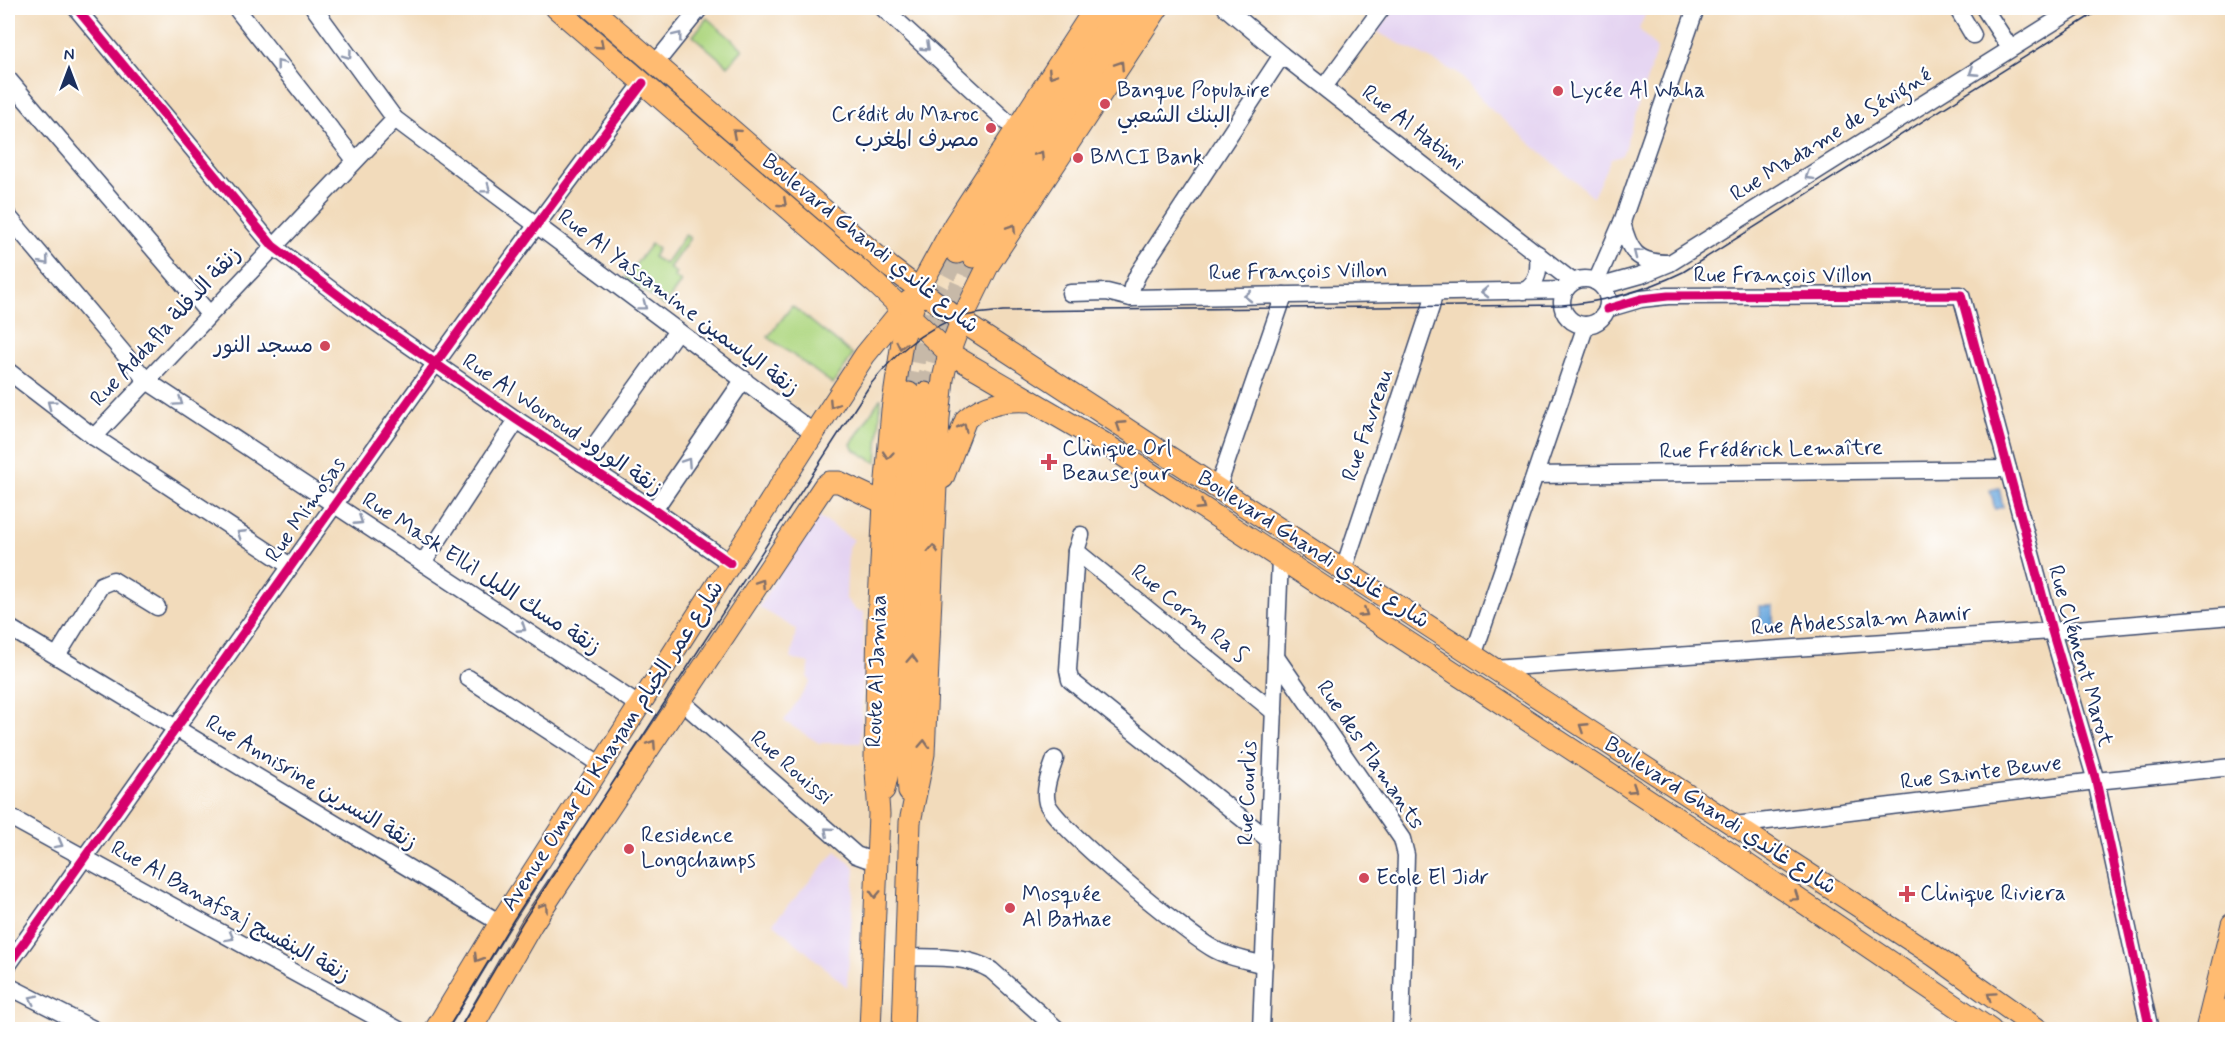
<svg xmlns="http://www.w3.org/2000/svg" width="2240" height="1037" viewBox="0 0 2240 1037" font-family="Mynerve,'Playpen Sans Arabic',sans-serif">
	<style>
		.built { fill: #e4d3f1 }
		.green { fill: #afd781; stroke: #658370; stroke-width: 1.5 }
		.water { fill: #6ca9de; stroke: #446c9e; stroke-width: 1.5 }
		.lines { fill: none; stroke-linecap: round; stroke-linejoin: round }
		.major-tunnel { stroke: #c7b9a8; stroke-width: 21; stroke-dasharray: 21 10; stroke-linecap: butt }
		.minor-casing { stroke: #3b496c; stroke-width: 19 }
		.major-casing { stroke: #3b496c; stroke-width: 23 }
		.minor { stroke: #fff; stroke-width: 16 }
		.major { stroke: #ffbb71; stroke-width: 21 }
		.tram { stroke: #1b2f5e; stroke-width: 1.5 }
		.cycleway-casing { stroke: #fff; stroke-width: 13 }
		.cycleway { stroke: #d6006c; stroke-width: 9 }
		.oneway { stroke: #8d97ae }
		.oneway2 { stroke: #826e67 }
		.poi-dot { fill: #d1495b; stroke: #fff; stroke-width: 2 }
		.labels { text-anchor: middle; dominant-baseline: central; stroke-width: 4.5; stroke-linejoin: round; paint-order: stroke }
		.poi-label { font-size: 22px; fill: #1b2f5e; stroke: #fff; text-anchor: start }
		.street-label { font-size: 22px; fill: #1b2f5e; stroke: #fff }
	</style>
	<rect width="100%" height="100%" fill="#fff"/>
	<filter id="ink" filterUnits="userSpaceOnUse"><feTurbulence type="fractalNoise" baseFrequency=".0167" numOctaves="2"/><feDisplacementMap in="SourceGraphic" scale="12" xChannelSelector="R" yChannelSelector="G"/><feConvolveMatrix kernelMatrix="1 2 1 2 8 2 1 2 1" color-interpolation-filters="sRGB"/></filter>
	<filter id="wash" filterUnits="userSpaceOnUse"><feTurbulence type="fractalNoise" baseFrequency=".008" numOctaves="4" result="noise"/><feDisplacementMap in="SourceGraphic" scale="24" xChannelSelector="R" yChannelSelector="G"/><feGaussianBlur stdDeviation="1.35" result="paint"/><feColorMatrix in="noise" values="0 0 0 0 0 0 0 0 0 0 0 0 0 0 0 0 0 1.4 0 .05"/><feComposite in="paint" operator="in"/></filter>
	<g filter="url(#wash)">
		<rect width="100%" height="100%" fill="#f2dbbb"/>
		<g class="built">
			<path d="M1396 8H1648L1639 29 1657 49 1622 155 1611 158 1593 197 1487 106 1461 75 1377 32Z"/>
			<path d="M815 514 854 540 848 547 846 599 855 610 864 612 861 743H819L784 721 811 681 807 677 810 663 791 659 796 629 759 607Z"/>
			<path d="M836 851 855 868 847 987 773 923Z"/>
		</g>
		<g class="green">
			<path d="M707 18 743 49 728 66 693 36Z"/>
			<path d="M685 235 690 238 669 268 676 273 674 277 681 282 664 306 625 278 651 244 658 249 653 257 665 264Z"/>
			<path d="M792 306 853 355 833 384 768 337Z"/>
			<path d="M880 399H881L877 462H875L853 449 851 444Z"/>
		</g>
		<g class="water">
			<path d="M1999 488 2003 507 1995 509 1990 490Z"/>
			<path d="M1759 606H1773V625L1760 626Z"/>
		</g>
	</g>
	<g filter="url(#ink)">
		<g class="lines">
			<g class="major-tunnel">
				<path d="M909 393 917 347 927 310 957 253"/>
				<path d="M925 393C935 343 952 303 973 257"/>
			</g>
			<defs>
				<g id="minor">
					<path d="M76 8 273 246 358 310 517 420 654 510 730 563"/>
					<path d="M236 8 355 160"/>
					<path d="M314 8 395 119 814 433"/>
					<path d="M883 8 1016 130"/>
					<path d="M1226 8 1282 55 1573 282"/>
					<path d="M1957 8 1973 35"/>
					<path d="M1984 8 2010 48"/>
					<path d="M655 64 700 8"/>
					<path d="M8 79 209 314"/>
					<path d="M1324 87 1382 8"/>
					<path d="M8 216 147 381 640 706"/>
					<path d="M1622 222C1629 251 1636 263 1669 263"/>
					<circle cx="1585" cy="302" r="23"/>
					<path d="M1596 282 1622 222 1696 8"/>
					<path d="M1602 286 1641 275 1670 263 2076 8"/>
					<path d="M1524 291C1539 283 1539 270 1538 254"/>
					<path d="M1070 293 1107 292 1131 298 1565 290"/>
					<path d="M1131 298 1132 287 1138 274 1282 55"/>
					<path d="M1607 309 1641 299 1668 296 1961 295 2052 631 2096 781 2150 1030"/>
					<path d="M8 371 94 437 290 566"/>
					<path d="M94 437 395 119"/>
					<path d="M582 463 677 331"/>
					<path d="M1535 475 2008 469"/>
					<path d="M1218 487 1284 295"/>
					<path d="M654 510 744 379"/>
					<path d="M1081 535 1076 551 1068 670 1070 680 1269 840"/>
					<path d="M1076 551 1274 712"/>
					<path d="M423 563 517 420"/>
					<path d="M1343 571 1431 307 1434 293"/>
					<path d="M8 627 500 923"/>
					<path d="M57 656 101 585 113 580 157 607"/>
					<path d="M1473 656 1586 325"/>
					<path d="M1276 657 1402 839 1406 855 1401 1030"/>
					<path d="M1493 668 2052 631 2232 616"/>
					<path d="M468 678 601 765"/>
					<path d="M681 701 856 855 867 859 877 858"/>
					<path d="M1055 759C1051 771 1043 789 1047 803 1057 828 1184 932 1212 948 1227 957 1246 960 1264 965"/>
					<path d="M8 816 399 1030"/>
					<path d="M1735 825 2096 781 2232 767"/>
					<path d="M906 957C935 958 966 955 991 970L1058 1030"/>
					<path d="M8 965C219 670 424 371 643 83"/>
					<path d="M8 986 95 1030"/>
					<path d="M1261 1030 1280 558"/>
				</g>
				<g id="major">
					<path d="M556 8 876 284 949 353 1102 442 1159 479 1742 861 1991 1030"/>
					<path d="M591 8 891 268 961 321 1933 955 2039 1030"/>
					<path d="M957 253 1118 8"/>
					<path d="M973 257 1137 8"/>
					<path d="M943 478 966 419C984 403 1005 400 1027 401"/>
					<path d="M884 790 891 759 909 393"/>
					<path d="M909 792 907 755 925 393"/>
					<path d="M435 1030 500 923 814 433 865 355 909 301"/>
					<path d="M471 1030 532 924 824 486 829 482H839L884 503"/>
					<path d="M870 1030 879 814 875 757 878 622 884 503 892 410 902 342 919 289 954 225 1095 8"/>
					<path d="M903 1030 910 822 924 754 939 418 943 379 949 353 961 321 989 264 1158 8"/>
					<path d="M2206 1030 2232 924"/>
					<path d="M2227 1030 2232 1007"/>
				</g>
			</defs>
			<use href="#minor" class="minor-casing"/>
			<use href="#major" class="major-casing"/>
			<use href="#minor" class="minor"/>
			<use href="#major" class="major"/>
			<g class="tram">
				<path d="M447 1030 514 919 546 870"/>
				<path d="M459 1030 522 923 870 385C894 355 921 330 957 318 971 313 988 313 1003 311L1562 305C1606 302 1644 291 1683 272L2103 8"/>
			</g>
			<defs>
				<g id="cycleway">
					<path d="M76 8 273 246 358 310 517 420 654 510 730 563"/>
					<path d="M1607 309 1641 299 1668 296 1961 295 2052 631 2096 781 2150 1030"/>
					<path d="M8 965C219 670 424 371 643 83"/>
				</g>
			</defs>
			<use href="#cycleway" class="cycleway-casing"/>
			<use href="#cycleway" class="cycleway"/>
		</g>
		<defs><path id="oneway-chevron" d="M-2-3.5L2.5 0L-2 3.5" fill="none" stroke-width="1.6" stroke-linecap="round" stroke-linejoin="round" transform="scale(1.5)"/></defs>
		<g class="oneway">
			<use href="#oneway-chevron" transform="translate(678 36) rotate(-52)"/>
			<use href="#oneway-chevron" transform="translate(926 47) rotate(43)"/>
			<use href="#oneway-chevron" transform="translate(348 55) rotate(54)"/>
			<use href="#oneway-chevron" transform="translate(280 64) rotate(-128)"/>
			<use href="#oneway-chevron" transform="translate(1973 72) rotate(147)"/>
			<use href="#oneway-chevron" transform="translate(1809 176) rotate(148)"/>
			<use href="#oneway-chevron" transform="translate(487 189) rotate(37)"/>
			<use href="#oneway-chevron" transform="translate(1637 253) rotate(-142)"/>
			<use href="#oneway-chevron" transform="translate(45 261) rotate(50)"/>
			<use href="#oneway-chevron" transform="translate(1485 292) rotate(179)"/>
			<use href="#oneway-chevron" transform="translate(1248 296) rotate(179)"/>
			<use href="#oneway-chevron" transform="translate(643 306) rotate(37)"/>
			<use href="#oneway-chevron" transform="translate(179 402) rotate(34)"/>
			<use href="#oneway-chevron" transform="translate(51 404) rotate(-143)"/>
			<use href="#oneway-chevron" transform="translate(687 462) rotate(-56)"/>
			<use href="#oneway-chevron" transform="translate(359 521) rotate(33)"/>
			<use href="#oneway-chevron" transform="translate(241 534) rotate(-147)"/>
			<use href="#oneway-chevron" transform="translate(522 628) rotate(33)"/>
			<use href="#oneway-chevron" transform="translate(828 831) rotate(-139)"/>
			<use href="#oneway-chevron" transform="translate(59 844) rotate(29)"/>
			<use href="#oneway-chevron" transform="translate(230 937) rotate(29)"/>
			<use href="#oneway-chevron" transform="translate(33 999) rotate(-154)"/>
		</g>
		<g class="oneway2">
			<use href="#oneway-chevron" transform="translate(600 45) rotate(41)"/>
			<use href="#oneway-chevron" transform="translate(1120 65) rotate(-57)"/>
			<use href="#oneway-chevron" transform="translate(1052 74) rotate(123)"/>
			<use href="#oneway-chevron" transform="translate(736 133) rotate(-139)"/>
			<use href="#oneway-chevron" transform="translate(1040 155) rotate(-57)"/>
			<use href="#oneway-chevron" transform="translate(783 203) rotate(41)"/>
			<use href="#oneway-chevron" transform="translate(1012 228) rotate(-57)"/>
			<use href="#oneway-chevron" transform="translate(901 345) rotate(102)"/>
			<use href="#oneway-chevron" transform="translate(833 404) rotate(123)"/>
			<use href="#oneway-chevron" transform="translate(1120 425) rotate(-147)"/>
			<use href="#oneway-chevron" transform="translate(963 427) rotate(-63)"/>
			<use href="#oneway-chevron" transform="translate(888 455) rotate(95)"/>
			<use href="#oneway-chevron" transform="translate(1201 506) rotate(33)"/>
			<use href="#oneway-chevron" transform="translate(933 549) rotate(-88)"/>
			<use href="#oneway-chevron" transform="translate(761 583) rotate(-56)"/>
			<use href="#oneway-chevron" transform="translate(1364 613) rotate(33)"/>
			<use href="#oneway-chevron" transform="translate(912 659) rotate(-87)"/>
			<use href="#oneway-chevron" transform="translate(1583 727) rotate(-147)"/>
			<use href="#oneway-chevron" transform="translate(652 744) rotate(-56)"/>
			<use href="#oneway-chevron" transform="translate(924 744) rotate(-87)"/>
			<use href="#oneway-chevron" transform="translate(1633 789) rotate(33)"/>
			<use href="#oneway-chevron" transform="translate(875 894) rotate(92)"/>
			<use href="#oneway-chevron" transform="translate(1795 897) rotate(34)"/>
			<use href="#oneway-chevron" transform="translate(544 907) rotate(-56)"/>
			<use href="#oneway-chevron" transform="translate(478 958) rotate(121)"/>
			<use href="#oneway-chevron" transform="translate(1991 996) rotate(-145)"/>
		</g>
	</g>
	<g class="poi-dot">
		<circle cx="1558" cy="91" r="6"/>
		<circle cx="1105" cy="104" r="6"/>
		<circle cx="991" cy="128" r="6"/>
		<circle cx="1078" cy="158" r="6"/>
		<circle cx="325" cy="346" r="6"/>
		<path d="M1046 453h6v6h6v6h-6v6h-6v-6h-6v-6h6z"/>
		<circle cx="629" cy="849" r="6"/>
		<circle cx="1364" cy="878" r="6"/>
		<path d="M1904 885h6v6h6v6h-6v6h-6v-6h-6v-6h6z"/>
		<circle cx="1010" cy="908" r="6"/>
	</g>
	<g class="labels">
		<g class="poi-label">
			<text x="1117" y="91">Banque Populaire<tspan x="1117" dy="25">البنك الشعبي</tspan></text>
			<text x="1570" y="91">Lycée Al Waha</text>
			<text x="979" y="115" text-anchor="end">Crédit du Maroc<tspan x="979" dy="25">مصرف المغرب</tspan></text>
			<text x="1090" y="158">BMCI Bank</text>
			<text x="313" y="346" text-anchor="end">مسجد النور</text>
			<text x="1062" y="449">Clinique Orl<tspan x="1062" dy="25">Beausejour</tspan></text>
			<text x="641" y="836">Residence<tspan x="641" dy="25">Longchamps</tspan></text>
			<text x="1376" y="878">Ecole El Jidr</text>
			<text x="1920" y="894">Clinique Riviera</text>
			<text x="1022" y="895">Mosquée<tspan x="1022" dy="25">Al Bathae</tspan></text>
		</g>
		<g class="street-label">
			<text transform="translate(1413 128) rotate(38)">Rue Al Hatimi</text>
			<text transform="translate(1831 135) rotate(-32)">Rue Madame de Sévigné</text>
			<text transform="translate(870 244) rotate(39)">Boulevard Ghandi شارع غاندي</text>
			<text transform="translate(1298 272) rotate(-1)">Rue François Villon</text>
			<text x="1783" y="276">Rue François Villon</text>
			<text transform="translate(678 303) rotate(37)">Rue Al Yassamine زنقة الياسمين</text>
			<text transform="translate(166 327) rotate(-47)">Rue Addafla زنقة الدفلة</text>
			<text transform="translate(562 425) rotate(34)">Rue Al Wouroud زنقة الورود</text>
			<text transform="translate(1368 425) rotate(-71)">Rue Favreau</text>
			<text transform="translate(1771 450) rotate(-1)">Rue Frédérick Lemaître</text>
			<text transform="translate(306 510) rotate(-55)">Rue Mimosas</text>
			<text transform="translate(1313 550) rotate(33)">Boulevard Ghandi شارع غاندي</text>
			<text transform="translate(481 574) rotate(33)">Rue Mask Ellil زنقة مسك الليل</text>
			<text transform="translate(1189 614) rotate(39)">Rue Corm Ra S</text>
			<text transform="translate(1861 621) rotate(-4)">Rue Abdessalam Aamir</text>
			<text transform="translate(2080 656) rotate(74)">Rue Clément Marot</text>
			<text transform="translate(877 671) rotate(-88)">Route Al Jamiaa</text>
			<text transform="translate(613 746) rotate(-57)">Avenue Omar El Khayam شارع عمر الخيام</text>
			<text transform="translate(1370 755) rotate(56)">Rue des Flamants</text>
			<text transform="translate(791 768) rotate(41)">Rue Rouissi</text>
			<text transform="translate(1981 773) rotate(-7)">Rue Sainte Beuve</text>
			<text transform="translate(311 783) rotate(31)">Rue Annisrine زنقة النسرين</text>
			<text transform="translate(1248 793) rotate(-88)">Rue Courlis</text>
			<text transform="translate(1720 816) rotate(33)">Boulevard Ghandi شارع غاندي</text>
			<text transform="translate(230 912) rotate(29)">Rue Al Banafsaj زنقة البنفسج</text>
		</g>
	</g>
	<rect width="2240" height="1037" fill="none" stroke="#fff" stroke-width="30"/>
	<g transform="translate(69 69)" stroke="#ffffff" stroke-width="4.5" paint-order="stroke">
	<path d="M0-4.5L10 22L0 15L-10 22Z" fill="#1b2f5e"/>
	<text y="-9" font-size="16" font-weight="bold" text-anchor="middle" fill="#1b2f5e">N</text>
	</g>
</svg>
